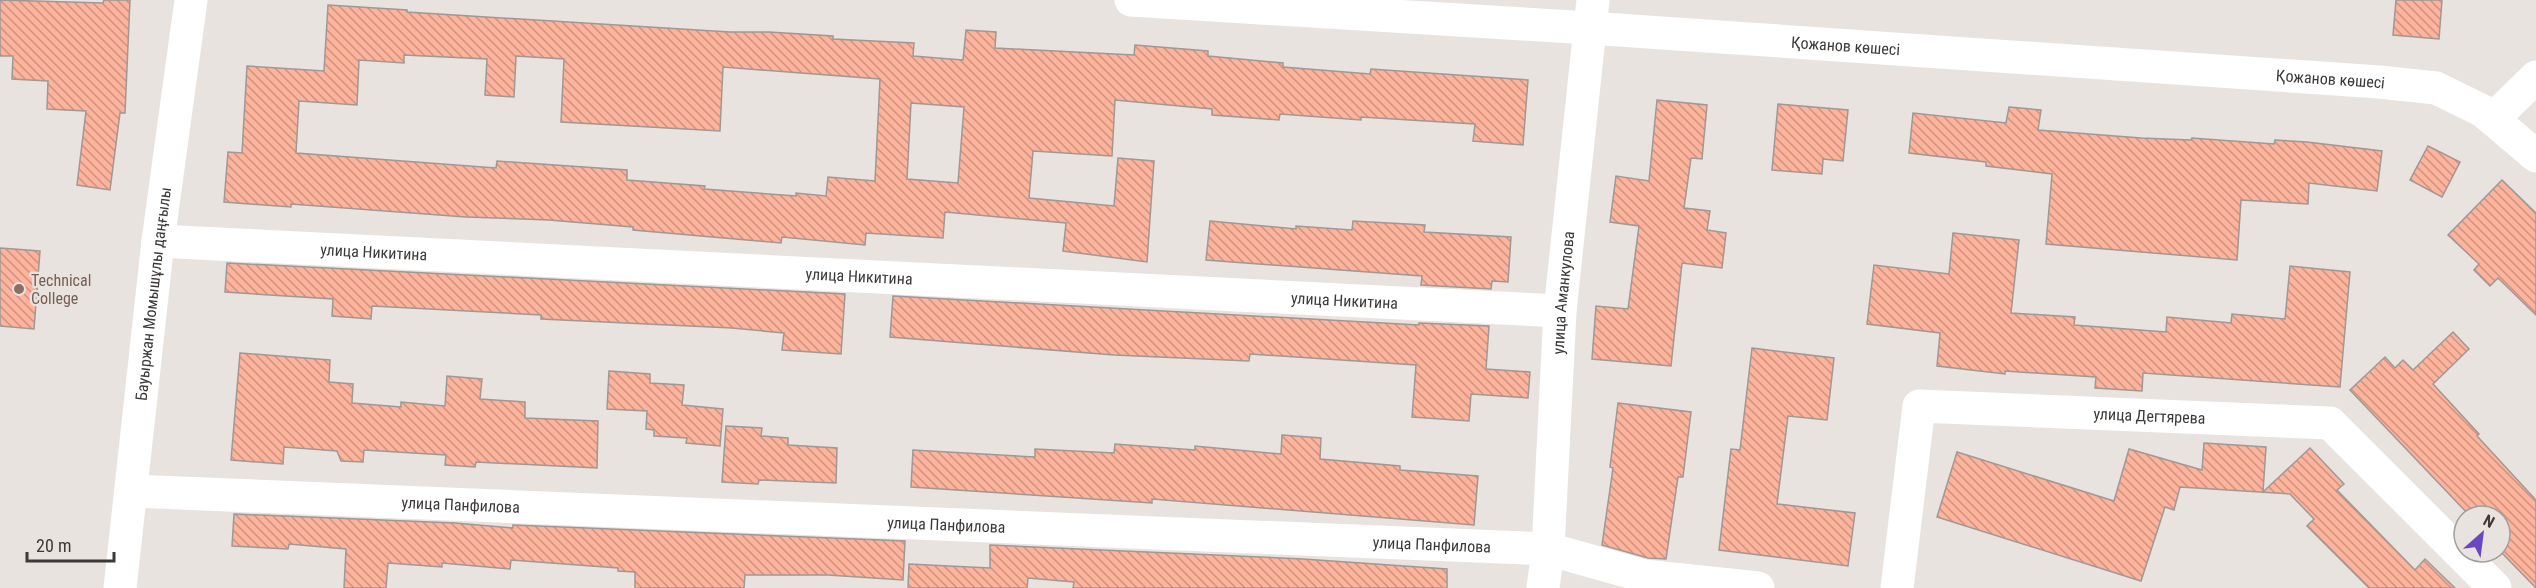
<svg xmlns="http://www.w3.org/2000/svg" width="2536" height="588" viewBox="0 0 2536 588" font-family="'Roboto Condensed',sans-serif">
	<style>
		.building { fill: url(#building-back-hatch); stroke: #9f9896; stroke-width: 1.5; fill-rule: evenodd }
		.lines { fill: none; stroke-linecap: round; stroke-linejoin: round }
		.minor { stroke: #fff; stroke-width: 33 }
		.secondary { stroke: #fff; stroke-width: 33 }
		.education-dot { fill: #8d6e63; stroke: #e8e3de; stroke-width: 2 }
		.labels { text-anchor: middle; dominant-baseline: central; stroke-width: 4.5; stroke-linejoin: round; paint-order: stroke }
		.street-label { font-size: 16px; fill: #3c3938; stroke: #e8e3de }
		.education-label { font-size: 16px; fill: #785e54; stroke: #e8e3de; text-anchor: start }
	</style>
	<defs>
		<pattern id="building-back-hatch" width="6" height="6" patternUnits="userSpaceOnUse" patternTransform="scale(1.5)"><rect width="6" height="6" fill="#fdb39c"/><path d="M-1 5l2 2M0 0l6 6M5-1l2 2" fill="none" stroke="#ce9380"/></pattern>
	</defs>
	<rect width="100%" height="100%" fill="#e8e3de"/>
	<g class="building">
		<path d="M0 0 103 3 104 0H130L125 113H120L110 190 77 185 86 111 47 109 48 81 12 79 13 56H0Z"/>
		<path d="M2396 0H2442L2439 39 2393 35Z"/>
		<path d="M328 5 407 10V12L730 32H769L833 36V39L914 43 913 56 963 60 966 30 996 32 995 48 1134 55 1135 45 1208 51V56L1283 63V67L1370 74 1371 69 1528 80 1523 145 1473 141 1475 124 1361 117V120L1280 114 1279 120 1212 115V109L1115 100 1112 156 1033 151 1029 198 1114 206 1118 158 1154 161 1147 262 1063 251 1066 223 945 212 943 238 866 233 865 245 782 237 781 243 633 230V227L549 220 466 217 291 204V207L224 202 228 152 242 153 247 66 324 71ZM404 55 487 59 485 95 514 97 516 56 564 59 561 122 720 131 723 67 880 79 875 181 828 177 826 196 796 193V196L704 189 705 186 627 180V170L497 161 496 168 296 153 299 101 357 105 359 60 404 63ZM911 103 964 107 958 183 907 179Z"/>
		<path d="M1657 100 1707 105 1702 159 1691 158 1684 208 1710 211 1707 230 1726 233 1722 268 1682 263 1671 366 1592 359 1596 306 1628 309 1639 226 1610 222 1616 176 1649 181Z"/>
		<path d="M1778 104 1848 110 1843 161 1823 159 1822 174 1772 170Z"/>
		<path d="M2009 107 2041 110 2038 130 2141 138 2191 140 2192 138 2274 144 2275 140 2307 142 2382 151 2377 191 2309 183 2308 204 2241 200 2237 260 2046 244 2052 174 1986 166V162L1909 153 1913 113 2006 123Z"/>
		<path d="M2428 146 2460 162 2442 197 2410 180Z"/>
		<path d="M2502 180 2536 213V315L2498 278 2490 286 2474 270 2479 264 2448 235Z"/>
		<path d="M1210 221 1296 229V226L1352 230 1353 221 1425 225 1424 232 1511 237 1508 282 1492 281 1491 289 1421 285 1422 276 1206 260Z"/>
		<path d="M1953 233 2019 240 2011 313 2075 317 2074 325 2166 332 2167 317 2231 323 2232 314 2285 319 2290 266 2350 272 2340 387 2143 373 2142 391 2095 388 2096 377 2005 371V374L1937 366 1940 333 1867 324 1874 265 1949 274Z"/>
		<path d="M0 248 40 251 34 329 0 326Z"/>
		<path d="M227 263 845 294 841 354 782 350 784 333 732 328 541 319V315L372 306 371 319 332 316 333 299 225 292Z"/>
		<path d="M893 296 1419 325V323L1489 326 1486 369 1530 372 1528 398 1471 394 1469 421 1412 417 1416 365 1250 354 1249 361 1114 355 890 337Z"/>
		<path d="M2453 332 2469 349 2433 384 2479 434 2477 436 2536 500V588L2500 551V516H2470L2350 390 2385 357 2395 368 2403 360 2413 370Z"/>
		<path d="M1752 348 1834 358 1827 420 1788 416 1777 504 1855 513 1848 566 1719 550 1731 449 1740 450Z"/>
		<path d="M240 353 330 360 329 382 353 384 352 403 401 407V402L445 406 447 376 482 379 480 399 525 402V418L598 421 597 468 476 462 475 467 445 465 446 455 364 450 363 462 341 461 337 451 284 447 283 464 231 460Z"/>
		<path d="M609 371 650 374V383L684 385 682 405 723 409 720 446 686 443 687 438 654 436V430L646 429 647 411 607 409Z"/>
		<path d="M1618 403 1691 412 1683 477H1678L1666 559 1648 558 1602 545 1613 468 1610 467Z"/>
		<path d="M726 426 762 428 761 436 788 438V445L837 448 836 483 759 480 758 484 722 482Z"/>
		<path d="M1282 435 1321 438 1320 459 1400 466V470L1478 476 1474 525 1152 499V503L911 487 913 450 1035 457V449L1114 453 1115 444 1195 450V446L1281 454Z"/>
		<path d="M2204 443 2266 447 2263 492 2310 448 2344 484 2337 490 2415 570 2425 559 2455 588H2369L2307 526 2314 519 2290 494 2180 487 2174 510 2165 507 2141 581 1937 517 1957 452 2114 501 2129 449 2202 470Z"/>
		<path d="M234 514 455 523 513 528V525L905 541 903 580 828 575H745L744 588H635V572L618 571V568L511 560 510 569 442 563V567L388 563 386 588H344L346 549 289 544 288 549 232 546Z"/>
		<path d="M990 545 1303 559 1447 569V588H1073L1074 582 1028 578 1027 588H908L909 564 990 568Z"/>
	</g>
	<g class="lines">
		<g class="minor">
			<path d="M2493 119 2536 77"/>
			<path id="s1" d="M158 241 1560 311"/>
			<path id="s2" d="M131 491 1548 549 1644 576 1758 588"/>
			<path id="s3" d="M1543 588 1548 549 1560 311 1593 0"/>
			<path id="s4" d="M1897 588 1919 406 2330 423 2495 588"/>
		</g>
		<g class="secondary">
			<path id="s5" d="M1131 0 1589 28 2379 82 2436 88 2483 111 2536 156"/>
			<path id="s6" d="M120 588 158 241 191 0"/>
		</g>
	</g>
	<circle class="education-dot" cx="19" cy="289" r="6"/>
	<g class="labels">
		<g class="street-label">
			<text stroke="none"><textPath href="#s5" startOffset="716">Қожанов көшесі</textPath></text>
			<text stroke="none"><textPath href="#s5" startOffset="1202">Қожанов көшесі</textPath></text>
			<text stroke="none"><textPath href="#s1" startOffset="216">улица Никитина</textPath></text>
			<text stroke="none"><textPath href="#s1" startOffset="702">улица Никитина</textPath></text>
			<text stroke="none"><textPath href="#s6" startOffset="296">Бауыржан Момышұлы даңғылы</textPath></text>
			<text stroke="none"><textPath href="#s3" startOffset="296">улица Аманкулова</textPath></text>
			<text stroke="none"><textPath href="#s1" startOffset="1188">улица Никитина</textPath></text>
			<text stroke="none"><textPath href="#s4" startOffset="414">улица Дегтярева</textPath></text>
			<text stroke="none"><textPath href="#s2" startOffset="330">улица Панфилова</textPath></text>
			<text stroke="none"><textPath href="#s2" startOffset="816">улица Панфилова</textPath></text>
			<text stroke="none"><textPath href="#s2" startOffset="1302">улица Панфилова</textPath></text>
		</g>
		<g class="education-label">
			<text x="31" y="280">Technical<tspan x="31" dy="18">College</tspan></text>
		</g>
	</g>
	<g transform="translate(2482 534) rotate(28)"><circle r="28" fill="#e8e3de" stroke="#a39f9c" stroke-width="1.5"/>
	<path d="M0-4.5L10 22L0 15L-10 22Z" fill="#6a48c1"/>
	<text y="-9" font-size="16" font-weight="bold" text-anchor="middle" fill="#3c3938">N</text>
	</g>
	<path d="M27 552v9h87v-9" fill="none" stroke="#3c3938" stroke-width="3"/>
	<text x="36" y="552" font-size="18" fill="#3c3938" stroke="#e8e3de" stroke-width="4.5" paint-order="stroke">20 m</text>
</svg>
